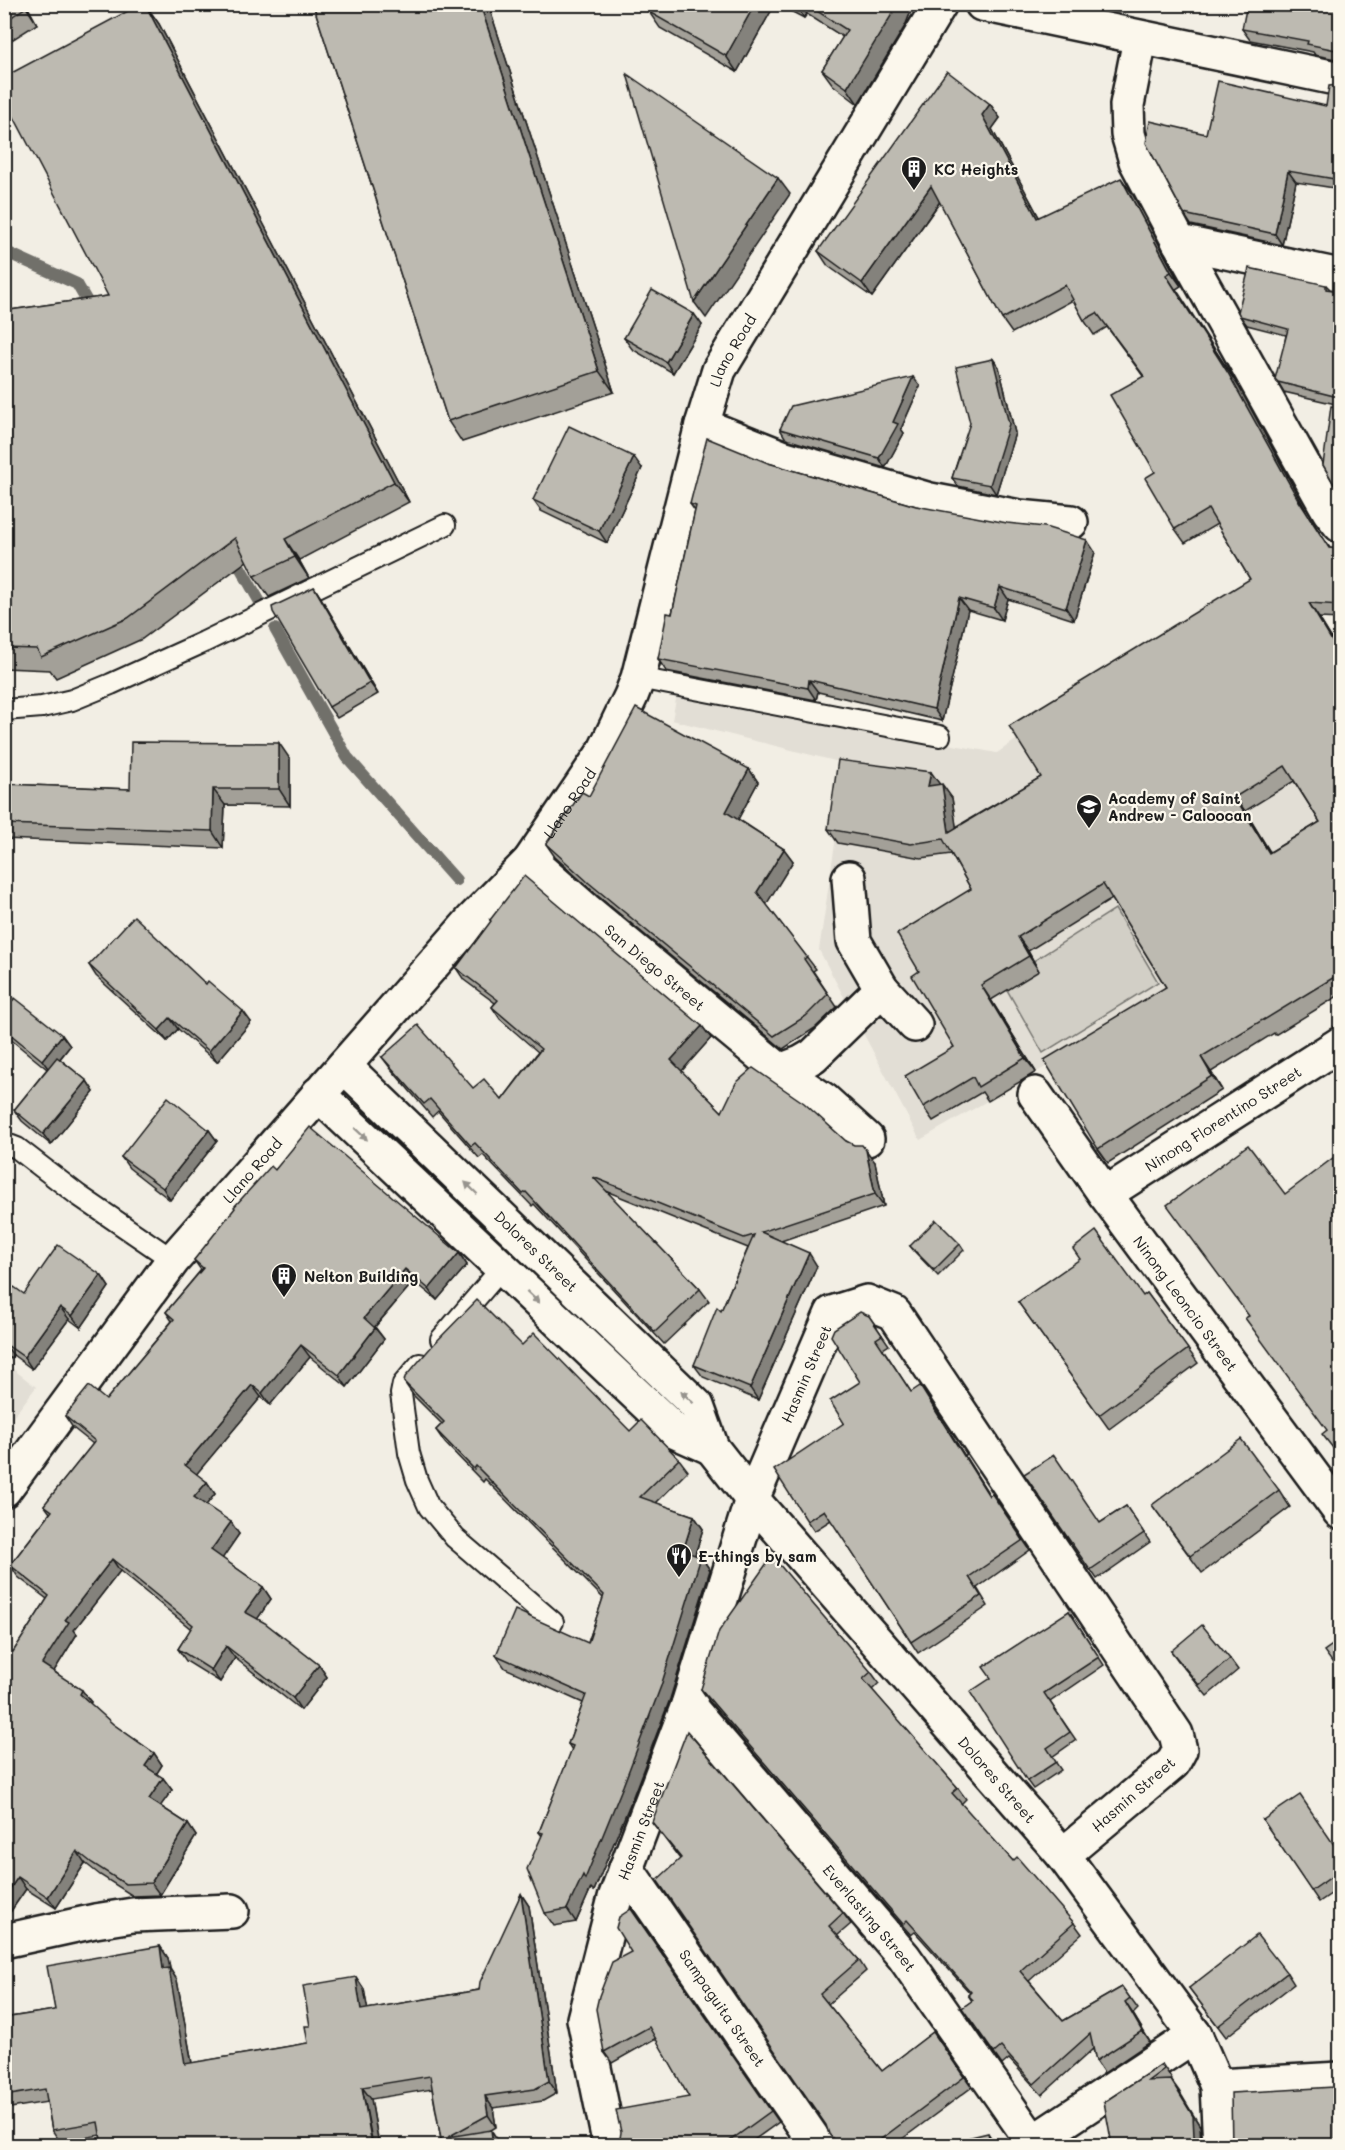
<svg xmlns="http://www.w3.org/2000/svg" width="1345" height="2150" viewBox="0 0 1345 2150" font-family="Mali,sans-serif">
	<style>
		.built { fill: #e2ded5 }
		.green { fill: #d2cfc6; stroke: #777671; stroke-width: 1.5 }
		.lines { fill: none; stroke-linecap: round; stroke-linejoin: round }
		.stream { stroke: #716f6b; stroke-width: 12 }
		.service-casing { stroke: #1c1c1c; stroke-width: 24 }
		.minor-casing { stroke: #1c1c1c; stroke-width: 38 }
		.secondary-casing { stroke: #1c1c1c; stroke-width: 38 }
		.service { stroke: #fbf7ec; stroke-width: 20 }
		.minor { stroke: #fbf7ec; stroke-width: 33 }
		.secondary { stroke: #fbf7ec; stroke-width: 33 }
		.wall { fill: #a3a098; stroke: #1c1c1c; stroke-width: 1.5; fill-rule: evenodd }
		.shaded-wall { fill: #84827c; stroke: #1c1c1c; stroke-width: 1.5 }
		.building { fill: #bdbab1; stroke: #1c1c1c; stroke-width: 1.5; fill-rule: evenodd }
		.oneway { fill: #97948e }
		.labels { text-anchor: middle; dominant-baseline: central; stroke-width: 4.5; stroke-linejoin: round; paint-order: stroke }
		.poi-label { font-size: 15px; font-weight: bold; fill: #1c1c1c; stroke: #fbf7ec; text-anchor: start }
		.street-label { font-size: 15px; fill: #1c1c1c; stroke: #fbf7ec }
	</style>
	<rect width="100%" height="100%" fill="#f2eee4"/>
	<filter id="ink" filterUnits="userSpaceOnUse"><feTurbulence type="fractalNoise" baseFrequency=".0167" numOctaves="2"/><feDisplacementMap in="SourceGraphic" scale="12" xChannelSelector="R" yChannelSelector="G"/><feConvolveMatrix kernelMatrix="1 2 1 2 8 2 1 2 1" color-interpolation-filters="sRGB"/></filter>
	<g filter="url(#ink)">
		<g class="built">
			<path d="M1244 584 1298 664 1340 639V896L920 1140 819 950 847 764 672 720 677 694 997 753Z"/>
			<path d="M4 1362 36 1387 5 1428H4Z"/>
		</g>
		<path class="green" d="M1115 909 1158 982 1043 1053 1002 981Z"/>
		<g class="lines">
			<g class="stream">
				<path d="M4 251 77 284 93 312"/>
				<path d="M232 553 260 602"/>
				<path d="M275 629 347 757 456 880"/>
			</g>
			<defs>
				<g id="service">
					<path d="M638 678 940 736"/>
					<path d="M4 710 42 707 72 700 111 684 204 642 445 525"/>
					<path d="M4 1143 17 1148 78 1195 173 1260"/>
					<path d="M441 1339 502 1268"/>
					<path d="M420 1364 403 1384 401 1394 409 1453 417 1480 429 1507 455 1538 553 1622"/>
				</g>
				<g id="minor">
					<path d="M982 4 1340 79"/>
					<path d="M1140 39 1127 105 1128 134 1136 161 1179 242 1329 511 1340 525"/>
					<path d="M1179 242 1340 276"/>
					<path d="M702 425 782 457 930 500 1019 517 1071 522"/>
					<path id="s1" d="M530 861 586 910 780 1071 801 1063 813 1056 882 989 915 1025"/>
					<path d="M849 878 854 941 882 989"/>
					<path id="s2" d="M344 1066 697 1406 712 1448 752 1499 1063 1855 1195 2035 1217 2086 1220 2146"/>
					<path d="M780 1071 824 1100 867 1139"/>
					<path d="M318 1094 676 1432 712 1448"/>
					<path id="s3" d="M1035 1094 1105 1194 1340 1512"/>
					<path id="s4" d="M1105 1194 1340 1044"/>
					<path id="s5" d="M688 1705 904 1957 1033 2142 1034 2146"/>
					<path id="s6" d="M626 1868 818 2146"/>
					<path d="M4 1941 95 1921 133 1915 232 1911"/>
					<path d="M1217 2086 1340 2079"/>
					<path d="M1033 2142 1195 2035"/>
					<path id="s7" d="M610 2146 584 2019 615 1898 688 1705 752 1499 832 1313 867 1302 894 1313 1176 1734 1180 1750 1173 1763 1063 1855"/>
				</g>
				<g id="secondary">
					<path id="s8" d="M4 1490 173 1260 473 919 530 861 604 752 631 696 638 678 702 425 719 370 940 4"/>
				</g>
			</defs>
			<use href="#service" class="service-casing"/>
			<use href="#minor" class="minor-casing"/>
			<use href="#secondary" class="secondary-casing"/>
			<use href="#service" class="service"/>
			<use href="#minor" class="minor"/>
			<use href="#secondary" class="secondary"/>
		</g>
		<g class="wall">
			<path d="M4 4H26L37 24 4 45Z"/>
			<path d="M145 4 159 24 409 502 299 560 309 578 269 597 254 576 247 561 142 639 56 678 50 670 4 668V310H10L108 296Z"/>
			<path d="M313 4H488L614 392 462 442 448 421Z"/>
			<path d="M775 4 737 72 660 28 649 12Z"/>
			<path d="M777 4H906L911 11 905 26 858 104 833 85 822 70 843 37 807 14 804 18Z"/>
			<path d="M1341 4V60L1315 55 1313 52 1250 40 1242 29Z"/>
			<path d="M1341 84V189L1296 182 1282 245 1191 225 1184 214 1206 134 1326 106 1339 85Z"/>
			<path d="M990 104 1000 118 992 129 1039 217 1132 193 1181 286 1176 289 1239 387 1309 516 1330 548 1341 549V619L1319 618 1341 654V994L1275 1035 1274 1033 1211 1072 1222 1090 1108 1163 1098 1149 1166 987 1112 899 1028 951 1039 971 991 1000 1036 1072 988 1101 982 1092 933 1121 923 1107 954 1047 919 971 971 889 951 854 921 858 838 843 828 829 939 784 952 798 956 827 1041 777 1250 579 1217 524 1185 543 1175 529 1155 472 1143 376 1107 327 1094 335 1084 320 1073 300 1012 333 1002 319 940 202 872 297 828 266 818 251ZM1294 781 1320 822 1270 852 1245 811Z"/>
			<path d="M1326 285 1330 289 1341 291 1340 405 1284 392 1278 382 1286 335 1247 325 1240 316Z"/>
			<path d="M694 314 702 325 673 373 632 349 624 338Z"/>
			<path d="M993 359 999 367 1015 433 996 494 958 486 952 478Z"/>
			<path d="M920 386 901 429 904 433 885 468 786 439 780 429Z"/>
			<path d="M1341 407V494L1334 484Z"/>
			<path d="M768 463 916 506 1095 552 1074 620 1008 599 1002 620 968 610 942 721 818 692 816 700 666 671 658 659 672 614 695 511 690 504Z"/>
			<path d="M642 468 607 543 541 511 533 500Z"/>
			<path d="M314 587 321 598 378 694 337 718 329 707Z"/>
			<path d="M290 759V806L225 805 223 848 4 839V784L130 789Z"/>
			<path d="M749 769 758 782 738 819 784 849 793 861 766 904 816 969 813 971 837 1007 815 1028 783 1049 598 896 555 857 546 844 589 796Z"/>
			<path d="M490 920 702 1026 711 1038 681 1071 722 1112 846 1141 875 1162 884 1206 781 1241 817 1266 758 1400 703 1377 694 1365 721 1311 748 1248 606 1191 700 1289 709 1301 664 1344 534 1204 532 1206 483 1155 479 1158 438 1111 432 1117 391 1069 382 1057 502 1100 538 1052 500 1019 492 1007 495 1003 464 980 456 968 491 922Z"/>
			<path d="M89 965 206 984 251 1022 217 1062 178 1029 167 1041 96 976Z"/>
			<path d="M4 1010 62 1035 70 1046 60 1059 87 1081 94 1092 51 1145 22 1121 14 1110 47 1069 4 1034Z"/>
			<path d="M209 1130 217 1141 170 1200 129 1168 121 1157Z"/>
			<path d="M275 1170 459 1253 467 1265 437 1300 414 1281 375 1327 384 1339 347 1387 310 1357 270 1405 261 1397 196 1474 207 1482 215 1494 206 1505 239 1534 222 1558 263 1587 271 1599 257 1619 319 1665 327 1677 301 1710 235 1658 220 1682 186 1661 178 1649 191 1629 120 1571 74 1630 77 1634 54 1671 91 1702 90 1704 113 1724 154 1753 162 1765 156 1774 163 1778 172 1790 160 1806 188 1824 196 1836 160 1895 133 1896 100 1875 85 1863 56 1908 26 1889 4 1921V1646L13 1652 47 1599 18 1577 10 1565 50 1513 44 1505 93 1444 73 1428 65 1416 106 1400 172 1321 166 1312 201 1270 194 1260Z"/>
			<path d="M960 1244 964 1250 938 1276 914 1251 910 1246Z"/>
			<path d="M101 1275 109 1287 81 1328 69 1319 32 1369 13 1355 4 1366V1292L8 1294H24Z"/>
			<path d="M1147 1293 1198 1363 1109 1429 1018 1302 1143 1296Z"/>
			<path d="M869 1316 889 1345 883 1349 911 1392 927 1396 990 1496 992 1494 1030 1550 977 1588 988 1606 918 1653 831 1520 814 1531 807 1521 860 1382Z"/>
			<path d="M522 1345 630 1431 679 1459 688 1471 656 1503 694 1516 703 1529 695 1555 701 1557 710 1570 670 1699 632 1799 594 1891 591 1888 576 1922 554 1926 545 1913 542 1836 539 1832 572 1750 568 1744 583 1703 505 1668 496 1655 588 1643 603 1598 485 1479 483 1482 445 1443 436 1430 442 1424 413 1395 404 1382Z"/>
			<path d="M1024 1474 1100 1523 1126 1506 1150 1542 1097 1579Z"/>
			<path d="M1279 1490 1290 1507 1202 1573 1152 1505Z"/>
			<path d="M1069 1611 1104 1665 1050 1702 1076 1740 1052 1757 1061 1770 1033 1789 1027 1781 991 1678Z"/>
			<path d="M1171 1651 1230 1659 1238 1670 1207 1696 1179 1662Z"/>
			<path d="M871 1672 879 1683 872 1690 958 1788 966 1799 961 1804 1013 1861 1074 1923 1082 1934 1029 1981 1063 2021 1122 1987 1138 2009 1133 2014 1150 2042 1104 2073 1096 2061 1093 2049 1042 2095 1009 2059 1002 2065 962 2008 972 2001 968 1995 970 1993 915 1932 911 1935 879 1899 709 1701 701 1689Z"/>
			<path d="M1263 1820 1341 1855V1887L1319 1902Z"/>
			<path d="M652 1822 843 1913 851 1924 837 1936 859 1960 866 1971 828 2004 882 2071 933 2032 972 2087 894 2145H837L829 2134 826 2125 680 1859Z"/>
			<path d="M521 1894 529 1906 557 2093 543 2101 493 2108 496 2127 491 2130 499 2142 442 2145 432 2089 371 2099 379 2145H102L100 2135 60 2142 52 2130 47 2102 4 2109V2018L55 2010 160 1946 168 1958 170 1969 177 1980 192 2063 308 2043 310 2026 356 1977 364 1989 367 2009 479 1990Z"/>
			<path d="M631 1909 779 2122 747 2145H619L689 2097 656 2038 612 2063 604 2052 631 1952Z"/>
			<path d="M1287 1973 1294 1984 1226 2037 1189 1988Z"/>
			<path d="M1162 2064 1172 2079 1170 2081 1171 2080 1179 2091 1200 2126 1104 2102Z"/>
		</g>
		<g class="shaded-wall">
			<path d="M24 4H26L37 24Z"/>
			<path d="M145 4 159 24 409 502 394 482Z"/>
			<path d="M480 4H488L614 392 599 371Z"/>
			<path d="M755 4H775L737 72 726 56Z"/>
			<path d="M795 4H800L807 14 804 18Z"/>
			<path d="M896 4H906L911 11 905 26 858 104 847 88Z"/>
			<path d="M990 104 1000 118 992 129 1047 232 1037 218 982 115Z"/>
			<path d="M1288 171 1296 182 1282 245 1275 234Z"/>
			<path d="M778 178 790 194 706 318 694 302Z"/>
			<path d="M1121 178 1132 193 1181 286 1171 272Z"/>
			<path d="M931 186 941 200 872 297 862 283Z"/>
			<path d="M1166 275 1239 387 1309 516 1339 563 1299 501Z"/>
			<path d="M694 314 702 325 673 373 666 362Z"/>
			<path d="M993 359 999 367 1015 433 996 494 990 485Z"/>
			<path d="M1341 368V404L1340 405 1334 396Z"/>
			<path d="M913 377 920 386 901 429 904 433 885 468 879 458 893 422Z"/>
			<path d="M634 457 642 468 607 543 599 531Z"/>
			<path d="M285 539 299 560 309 578 295 557Z"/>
			<path d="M1087 540 1095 552 1074 620 1066 608Z"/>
			<path d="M314 587 321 598 378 694 370 683Z"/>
			<path d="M1000 587 1008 599 1002 620 994 608Z"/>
			<path d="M959 598 968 610 942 721 934 709Z"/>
			<path d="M1309 603 1319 618 1341 654V656Z"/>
			<path d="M809 680 818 692 816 700 808 688Z"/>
			<path d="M279 743 290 759V806L279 789Z"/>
			<path d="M749 769 758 782 735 825 726 812Z"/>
			<path d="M931 772 941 786H928Z"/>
			<path d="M942 784 952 798 959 846 949 832Z"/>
			<path d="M213 789 225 805 223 848 212 831Z"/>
			<path d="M1235 797 1245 811 1279 867 1269 853Z"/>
			<path d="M784 849 793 861 766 905 757 892Z"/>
			<path d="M1018 937 1028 951 1039 971 1029 956Z"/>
			<path d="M981 985 991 1000 1036 1072 1025 1058Z"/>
			<path d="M243 1011 251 1022 217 1062 209 1051Z"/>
			<path d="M170 1018 178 1029 167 1041 159 1030Z"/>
			<path d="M702 1026 711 1038 680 1073 671 1060Z"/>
			<path d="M62 1035 70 1046 50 1071 42 1060Z"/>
			<path d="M1201 1057 1211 1072 1222 1090 1212 1076Z"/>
			<path d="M87 1081 94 1092 51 1145 43 1134Z"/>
			<path d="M209 1130 217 1141 170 1200 163 1188Z"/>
			<path d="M866 1150 875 1162 884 1206 875 1194Z"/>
			<path d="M459 1253 467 1265 437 1300 429 1289Z"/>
			<path d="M809 1253 817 1266 758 1400 750 1388Z"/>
			<path d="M405 1269 414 1281 372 1330 364 1318Z"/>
			<path d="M101 1275 109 1287 81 1328 72 1316Z"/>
			<path d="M60 1307 69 1319 32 1369 24 1357Z"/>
			<path d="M375 1328 384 1339 347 1387 339 1375Z"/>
			<path d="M4 1343 13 1355 4 1366Z"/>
			<path d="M301 1345 310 1357 270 1405 262 1393Z"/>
			<path d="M252 1385 261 1397 194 1477 185 1465Z"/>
			<path d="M920 1386 927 1396 996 1506 989 1496Z"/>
			<path d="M207 1482 215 1494 203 1509 194 1497Z"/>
			<path d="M694 1516 703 1529 692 1564 683 1551Z"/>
			<path d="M231 1522 239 1534 220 1562 211 1550Z"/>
			<path d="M701 1557 710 1570 670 1699 632 1799 594 1891 591 1888 576 1922 567 1909Z"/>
			<path d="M112 1559 120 1571 74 1630 77 1634 51 1676 42 1664 65 1620Z"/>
			<path d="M263 1587 271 1599 254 1624 245 1612Z"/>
			<path d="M226 1646 235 1658 220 1682 211 1670Z"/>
			<path d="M319 1665 327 1677 301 1710 293 1698Z"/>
			<path d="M82 1690 91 1702 88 1706 80 1694Z"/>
			<path d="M154 1753 162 1765 154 1778 145 1766Z"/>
			<path d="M163 1778 172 1790 157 1811 149 1799Z"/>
			<path d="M188 1824 196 1836 160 1895 151 1883Z"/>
			<path d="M77 1851 85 1863 56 1908 48 1897Z"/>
			<path d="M18 1877 26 1889 4 1921V1897Z"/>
			<path d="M521 1894 529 1906 557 2093 549 2081Z"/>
			<path d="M160 1946 168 1958 170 1969 177 1980 194 2075 185 2064 163 1969Z"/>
			<path d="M356 1977 364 1989 370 2022 361 2010Z"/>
			<path d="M1125 2002 1133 2014 1150 2042 1142 2031Z"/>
			<path d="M1171 2080 1200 2126 1201 2145H1197Z"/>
			<path d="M362 2087 371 2099 379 2145H373Z"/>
			<path d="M485 2096 493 2108 496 2127 488 2115Z"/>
			<path d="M491 2130 499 2142 500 2145H493Z"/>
			<path d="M988 2133 995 2144 996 2145H991Z"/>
		</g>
		<g class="building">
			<path d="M4 4H24L26 7 4 22Z"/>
			<path d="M141 4H145L394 482 285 539 295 557 254 576 235 538 128 618 41 657 37 649 4 648V310H10L108 296 4 98V77Z"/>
			<path d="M313 4H480L599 371 448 421Z"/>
			<path d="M654 4H755L726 56 649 12Z"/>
			<path d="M806 4H896L894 11 847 88 822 70 847 30Z"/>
			<path d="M1247 4H1341V52L1336 50 1307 44 1308 41 1242 29Z"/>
			<path d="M947 71 990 104 982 115 1037 218 1121 178 1171 272 1166 275 1228 373 1299 501 1329 548 1341 549V605L1309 603 1341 656V973L1264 1020V1019L1201 1057 1212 1076 1098 1149 1044 1060 1166 987 1103 884 1018 937 1029 956 981 985 1025 1058 978 1087 973 1077 923 1107 905 1076 954 1047 912 976 919 971 897 934 971 889 943 839 911 844 828 829 838 760 931 772 928 786 942 784 949 832 1041 777 1009 726 1250 579 1208 509 1175 529 1145 478 1155 472 1110 395 1144 376 1097 313 1084 320 1065 285 1002 319 931 186 862 283 818 251ZM1285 766 1320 822 1269 853 1235 797Z"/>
			<path d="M627 74 778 178 694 302Z"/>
			<path d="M1218 81 1326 106 1329 86 1339 85 1341 84V180L1288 171 1275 234 1184 214 1146 143 1150 121 1206 134Z"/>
			<path d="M1249 268 1326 285V289L1341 291V368L1334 396 1278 382 1275 379 1288 329 1240 316 1238 312Z"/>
			<path d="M652 290 694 314 666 362 624 338Z"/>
			<path d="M993 359 1009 424 990 485 952 478 970 423 956 367Z"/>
			<path d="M913 377 893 422 898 424 879 458 780 429 791 406Z"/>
			<path d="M1331 406 1341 407V485L1334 484 1323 465Z"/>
			<path d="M569 426 634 457 599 531 533 500Z"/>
			<path d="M707 438 768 463 916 506 1007 523 1045 527 1087 540 1066 608 1000 587 994 608 959 598 934 709 809 680 808 688 658 659 667 613 672 614 696 506 690 504Z"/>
			<path d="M314 587 370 683 329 707 273 612 272 607Z"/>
			<path d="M636 708 749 769 726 812 784 849 757 892 807 957 804 959 828 994 806 1016 774 1036 589 883 546 844 582 792 589 796Z"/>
			<path d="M131 742 279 743V789H213L212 831 4 824V784L130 789Z"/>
			<path d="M524 876 702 1026 671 1060 722 1112 736 1083 753 1068 804 1103 846 1141 854 1145H862L866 1150 875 1194 761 1232 809 1253 750 1388 694 1365 717 1307 721 1311 754 1235 744 1238 593 1177 700 1289 655 1332 526 1192 523 1194 475 1143 471 1146 430 1099 424 1104 382 1057 418 1025 473 1088 484 1079 502 1100 541 1049 492 1007 498 1000 456 968 491 921 490 920Z"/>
			<path d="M134 916 206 984 208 981 243 1011 209 1051 170 1018 159 1030 89 965Z"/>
			<path d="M15 998 62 1035 42 1060 4 1029V1010Z"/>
			<path d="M57 1057 87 1081 43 1134 14 1110Z"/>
			<path d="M168 1097 209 1130 163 1188 121 1157Z"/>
			<path d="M310 1127 459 1253 429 1289 405 1269 364 1318 375 1328 339 1375 301 1345 262 1393 252 1385 185 1465 207 1482 194 1497 231 1522 211 1550 263 1587 245 1612 265 1623 319 1665 293 1698 226 1646 211 1670 178 1649 193 1625 112 1559 65 1620 69 1622 42 1664 82 1690 80 1694 113 1724 154 1753 145 1766 163 1778 149 1799 188 1824 151 1883 125 1884 92 1863 77 1851 48 1897 18 1877 4 1897V1646L13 1652 49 1596 10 1565 52 1511 44 1505 95 1441 65 1416 89 1386 106 1400 174 1319 166 1312 203 1268 194 1260 235 1208 234 1207 271 1166 275 1170Z"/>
			<path d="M1248 1145 1285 1194 1341 1152V1458L1322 1434 1327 1430 1245 1318 1249 1316 1167 1205Z"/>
			<path d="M936 1220 960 1244 934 1270 910 1246Z"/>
			<path d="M1096 1231 1143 1296 1147 1293 1188 1349 1099 1415 1018 1302 1080 1259 1073 1249Z"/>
			<path d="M58 1245 101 1275 72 1316 60 1307 24 1357 4 1343V1292L8 1294 14 1287 24 1294Z"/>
			<path d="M477 1300 522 1345 534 1333 630 1431 641 1420 679 1459 640 1497 694 1516 683 1551 701 1557 661 1686 623 1786 585 1879 583 1875 567 1909 545 1913 527 1869 543 1833 539 1832 573 1746 568 1744 586 1695 496 1655 515 1610 588 1643 604 1595 476 1466 474 1469 436 1430 444 1422 404 1382 405 1377 433 1345Z"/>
			<path d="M860 1312 869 1316 882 1335 876 1339 911 1392 920 1386 989 1496 992 1494 1023 1540 969 1577 981 1596 911 1642 824 1510 807 1521 774 1470 844 1423 830 1401 860 1382 831 1336 834 1329Z"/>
			<path d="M1241 1439 1279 1490 1190 1556 1152 1505Z"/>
			<path d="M1054 1455 1100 1523 1126 1506 1144 1533 1090 1570 1024 1474Z"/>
			<path d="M772 1556 871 1672 863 1679 958 1788 952 1793 1013 1861 1017 1857 1074 1923 1020 1971 1063 2021 1122 1987 1130 1998 1125 2002 1142 2031 1096 2061 1090 2034 1034 2084 1001 2047 994 2053 962 2008 973 2000 968 1995 971 1992 907 1920 903 1924 871 1887 701 1689 719 1631Z"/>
			<path d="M1069 1611 1099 1657 1044 1693 1070 1732 1047 1748 1056 1762 1027 1781 970 1692 991 1678 983 1667Z"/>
			<path d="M1202 1625 1230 1659 1199 1685 1171 1651Z"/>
			<path d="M1341 1639V1674L1324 1651Z"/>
			<path d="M687 1731 843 1913 829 1926 859 1960 820 1994 882 2071 933 2032 964 2077 873 2145H838L829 2134 826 2125 657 1880 681 1858 652 1822Z"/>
			<path d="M1300 1795 1341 1855V1870L1311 1891 1263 1820Z"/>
			<path d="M521 1894 549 2081 535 2089 485 2096 488 2115 448 2137 491 2130 493 2145H442L430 2076 362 2087 372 2145 375 2144V2145H102L98 2122 52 2130 45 2089 4 2096V2018L55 2010 47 1966 160 1946 163 1969 169 1968 185 2064 308 2043 305 2026H310L303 1986 356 1977 361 2010 479 1990 480 1982Z"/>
			<path d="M631 1909 771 2111 724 2145H619L621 2132 616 2110 689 2097 649 2027 604 2052 596 2009 599 1996 612 1962 631 1952 616 1928 619 1917Z"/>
			<path d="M1257 1935 1287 1973 1218 2026 1189 1988Z"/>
			<path d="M1162 2064 1164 2069 1148 2081 1171 2080 1193 2116 1194 2136 1197 2145H1112L1104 2102Z"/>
			<path d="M1341 2085V2145H1232L1231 2093 1334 2087Z"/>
			<path d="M988 2133 991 2145H938Z"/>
		</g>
		<defs><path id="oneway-solid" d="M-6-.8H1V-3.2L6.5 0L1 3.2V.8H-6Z" transform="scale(1.5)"/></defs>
		<g class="oneway">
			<use href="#oneway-solid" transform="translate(361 1134) rotate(43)"/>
			<use href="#oneway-solid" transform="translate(471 1188) rotate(-136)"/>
			<use href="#oneway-solid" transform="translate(533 1297) rotate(43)"/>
			<use href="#oneway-solid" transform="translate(687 1397) rotate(-136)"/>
		</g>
	</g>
	<defs>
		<symbol id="building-pin" viewBox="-11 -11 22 30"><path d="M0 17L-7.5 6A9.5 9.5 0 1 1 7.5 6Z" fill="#1c1c1c" stroke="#fbf7ec"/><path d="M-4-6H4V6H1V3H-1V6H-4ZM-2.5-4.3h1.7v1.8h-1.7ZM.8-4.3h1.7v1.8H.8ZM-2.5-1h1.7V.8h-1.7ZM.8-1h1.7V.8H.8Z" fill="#fff"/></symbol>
		<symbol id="school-pin" viewBox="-11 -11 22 30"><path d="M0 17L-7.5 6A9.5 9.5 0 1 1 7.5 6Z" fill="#1c1c1c" stroke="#fbf7ec"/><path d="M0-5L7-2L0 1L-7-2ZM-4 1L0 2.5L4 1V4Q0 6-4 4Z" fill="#fff"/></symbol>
		<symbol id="restaurant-pin" viewBox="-11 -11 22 30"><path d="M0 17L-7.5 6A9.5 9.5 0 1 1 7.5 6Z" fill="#1c1c1c" stroke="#fbf7ec"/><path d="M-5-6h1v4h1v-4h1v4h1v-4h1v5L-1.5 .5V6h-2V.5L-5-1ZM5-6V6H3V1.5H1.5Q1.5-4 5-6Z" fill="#fff"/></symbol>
	</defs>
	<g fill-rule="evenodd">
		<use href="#building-pin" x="899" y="154" width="30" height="40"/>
		<use href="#school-pin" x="1074" y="792" width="30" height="40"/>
		<use href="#building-pin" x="269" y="1261" width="30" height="40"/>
		<use href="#restaurant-pin" x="664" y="1541" width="30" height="40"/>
	</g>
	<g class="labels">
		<g class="poi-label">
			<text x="934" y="169">KC Heights</text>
			<text x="1108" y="798">Academy of Saint<tspan x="1108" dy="17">Andrew - Caloocan</tspan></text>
			<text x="304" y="1276">Nelton Building</text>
			<text x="698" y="1556">E-things by sam</text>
		</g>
		<g class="street-label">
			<text stroke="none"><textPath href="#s8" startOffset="1376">Llano Road</textPath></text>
			<text stroke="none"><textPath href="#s8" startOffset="891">Llano Road</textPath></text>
			<text stroke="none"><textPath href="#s1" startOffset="164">San Diego Street</textPath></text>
			<text stroke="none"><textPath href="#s4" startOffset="140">Ninong Florentino Street</textPath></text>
			<text stroke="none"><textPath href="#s8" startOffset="405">Llano Road</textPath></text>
			<text stroke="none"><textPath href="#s2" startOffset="267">Dolores Street</textPath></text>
			<text stroke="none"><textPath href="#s3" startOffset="258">Ninong Leoncio Street</textPath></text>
			<text stroke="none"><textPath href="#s7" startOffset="813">Hasmin Street</textPath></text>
			<text stroke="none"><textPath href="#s2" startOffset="972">Dolores Street</textPath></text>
			<text transform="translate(1133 1794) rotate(-41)">Hasmin Street</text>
			<text stroke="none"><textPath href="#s7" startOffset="327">Hasmin Street</textPath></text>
			<text stroke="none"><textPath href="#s5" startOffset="280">Everlasting Street</textPath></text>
			<text stroke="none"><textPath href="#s6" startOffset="170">Sampaguita Street</textPath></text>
		</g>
	</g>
	<rect width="1345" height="2150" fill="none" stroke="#fbf7ec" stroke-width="24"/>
	<rect x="12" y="12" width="1321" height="2126" fill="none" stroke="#1c1c1c" stroke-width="2" filter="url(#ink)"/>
</svg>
